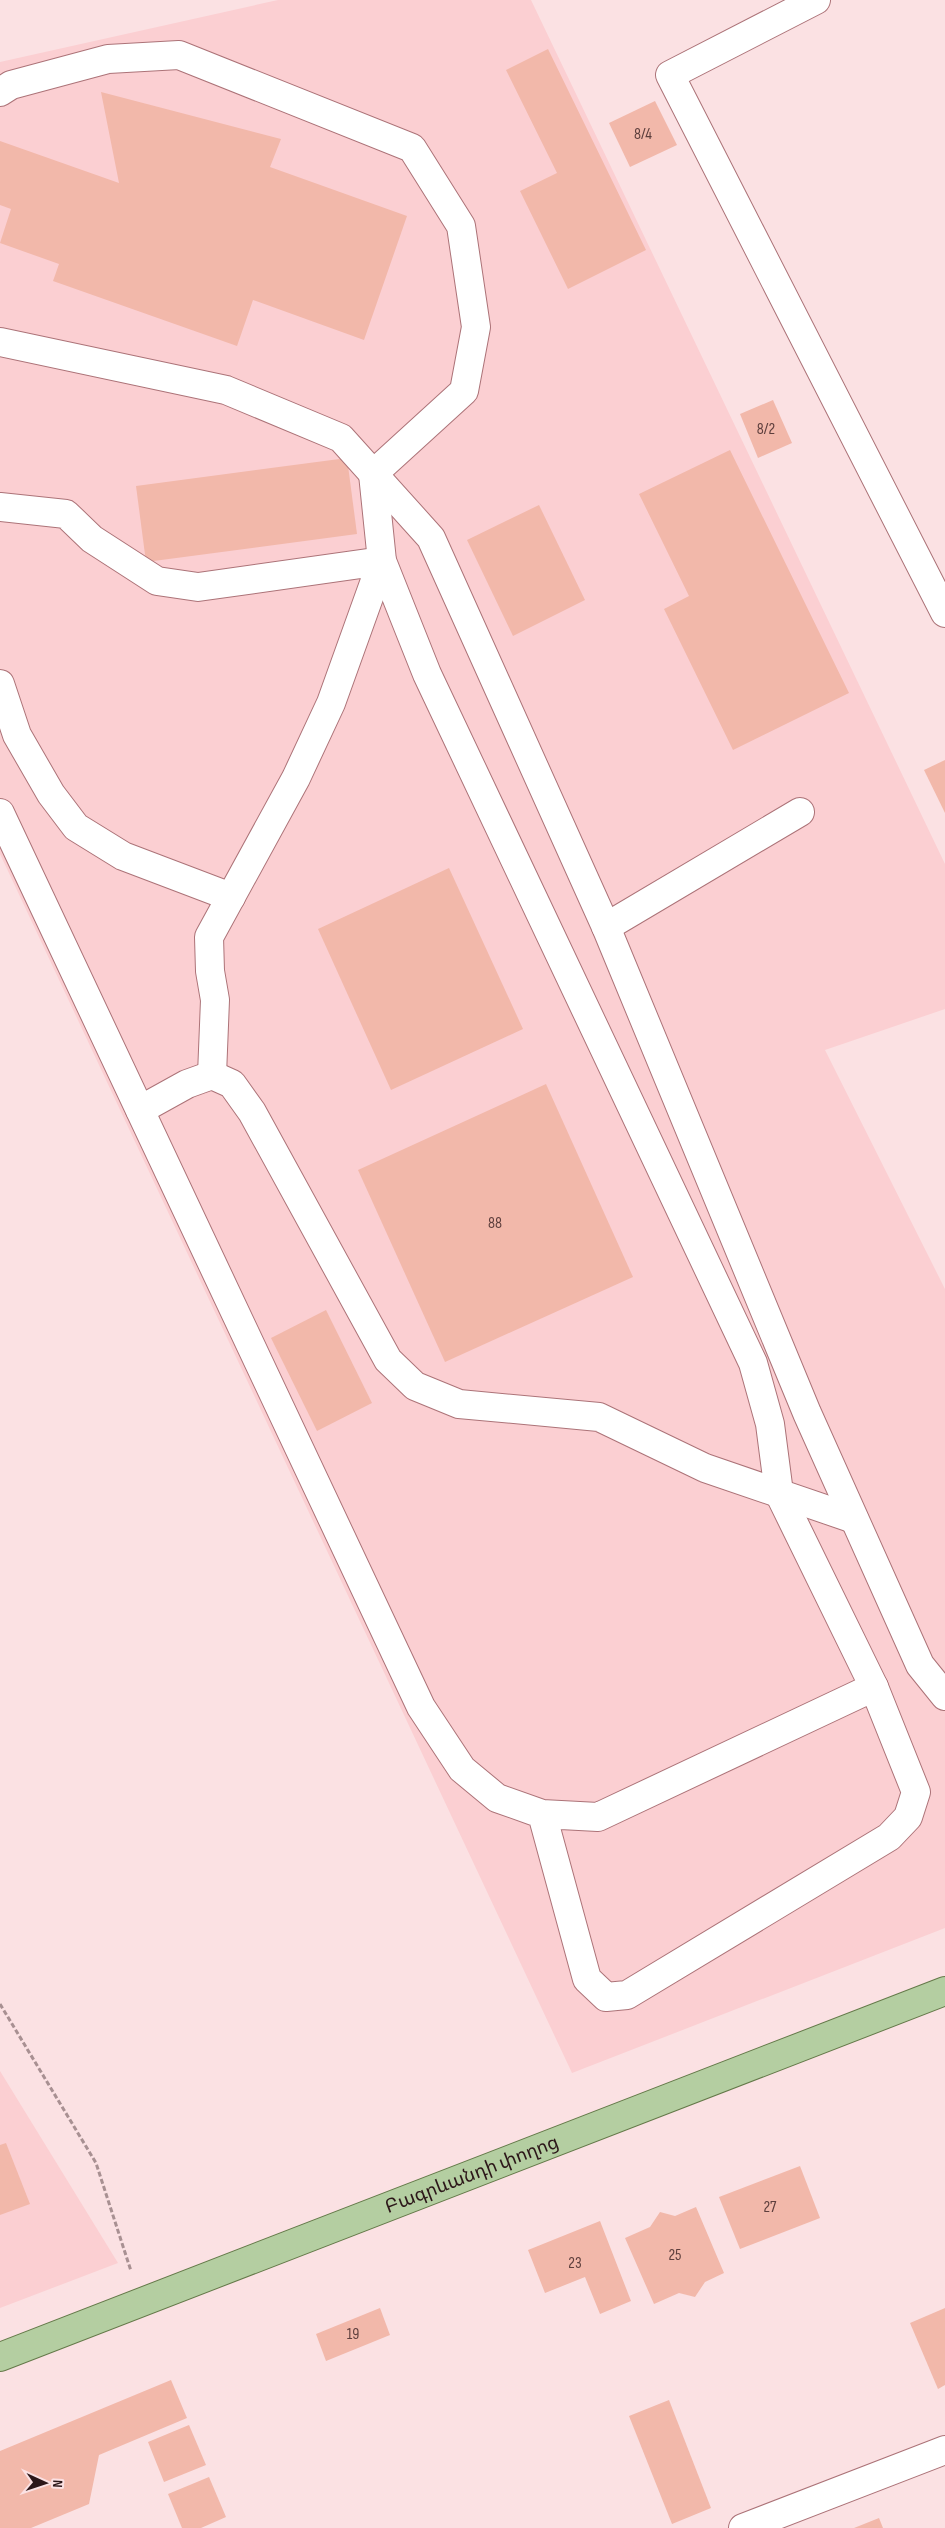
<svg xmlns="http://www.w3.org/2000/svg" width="945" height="2528" viewBox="0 0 945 2528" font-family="'Sofia Sans Condensed','Noto Sans Armenian',sans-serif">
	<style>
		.built { fill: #fbcfd2 }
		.building { fill: #f2b8aa }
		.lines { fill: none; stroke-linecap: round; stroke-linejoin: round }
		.minor-casing { stroke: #ac7378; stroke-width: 30 }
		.major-casing { stroke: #647949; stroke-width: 30 }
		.path { stroke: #a89092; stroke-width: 3; stroke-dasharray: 5 2.5; stroke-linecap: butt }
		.minor { stroke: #fff; stroke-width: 28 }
		.major { stroke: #b4cea1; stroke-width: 28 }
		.labels { text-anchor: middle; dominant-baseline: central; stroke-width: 4.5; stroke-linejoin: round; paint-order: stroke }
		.number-label { font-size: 16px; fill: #5e3f3d }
		.street-label { font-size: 19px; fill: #2c1719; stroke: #fbe1e3 }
	</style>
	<rect width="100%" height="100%" fill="#fbe1e3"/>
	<g class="built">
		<path d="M278 0H531L945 864V1009L825 1050 945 1289V1928L572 2073 0 854V62Z"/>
		<path d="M0 2071 118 2263 0 2308Z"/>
	</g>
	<g class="building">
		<path d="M548 49 646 250 568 289 520 191 557 173 506 70Z"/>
		<path d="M101 92 281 139 270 167 407 216 364 340 253 300 237 346 53 281 59 264 0 243 11 209 0 205V141L119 183Z"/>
		<path d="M655 101 677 145 630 167 609 123Z"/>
		<path d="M773 400 792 443 758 458 740 414Z"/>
		<path d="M730 450 849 693 733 750 664 609 689 596 639 494Z"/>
		<path d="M347 458 357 534 146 562 136 486Z"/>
		<path d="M539 505 585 600 513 636 467 540Z"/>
		<path d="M945 760V813L924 770Z"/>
		<path d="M449 868 523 1029 391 1090 318 929Z"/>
		<path d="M546 1084 633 1277 445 1362 358 1170Z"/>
		<path d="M326 1310 372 1403 317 1431 271 1338Z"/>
		<path d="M6 2143 30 2204 0 2215V2145Z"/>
		<path d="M800 2166 820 2218 740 2249 719 2197Z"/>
		<path d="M696 2207 724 2273 705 2282 695 2297 679 2293 654 2304 625 2238 650 2227 660 2212 675 2216Z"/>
		<path d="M600 2221 631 2301 600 2314 585 2277 545 2293 528 2250Z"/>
		<path d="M380 2308 390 2335 326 2361 316 2334Z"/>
		<path d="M945 2308V2385L938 2389 910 2323Z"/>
		<path d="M171 2380 187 2418 99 2455 89 2504 31 2528H0V2451Z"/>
		<path d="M669 2400 711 2508 672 2524 629 2416Z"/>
		<path d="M189 2425 206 2465 164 2482 148 2442Z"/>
		<path d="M209 2477 226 2517 201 2528H182L168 2494Z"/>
		<path d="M879 2518 883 2528H854Z"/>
	</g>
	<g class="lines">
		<defs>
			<g id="minor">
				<path d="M816 0 670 75 945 613"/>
				<path d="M0 92 11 85 108 59 179 55 412 148 461 226 476 327 464 391 373 474 382 561 427 674 753 1363 770 1424 779 1493 874 1687"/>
				<path d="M0 342 226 390 341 438 431 538 606 927 807 1413 920 1665 945 1696"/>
				<path d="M0 507 66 514 92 539 157 581 198 587 382 561 331 703 296 778 209 937 210 971 215 1000 212 1075"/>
				<path d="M0 684 17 735 51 794 76 827 123 856 231 897"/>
				<path d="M0 813 421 1707 462 1769 497 1798 542 1814 598 1817 874 1687 916 1792 908 1817 889 1837 627 1995 606 1997 587 1979 542 1814"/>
				<path d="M606 927 800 812"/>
				<path d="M140 1110 187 1084 212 1075 232 1084 252 1112 388 1360 415 1386 459 1404 599 1417 705 1468 854 1519"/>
				<path d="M743 2528 945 2450"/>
			</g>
			<g id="major">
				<path id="s1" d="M0 2357 945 1991"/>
			</g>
		</defs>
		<use href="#minor" class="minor-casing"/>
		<use href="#major" class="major-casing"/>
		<path class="path" d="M0 2004 96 2163 131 2271"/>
		<use href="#minor" class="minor"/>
		<use href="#major" class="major"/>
	</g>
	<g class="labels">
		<g class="number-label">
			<text x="643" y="134">8/4</text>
			<text x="766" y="429">8/2</text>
			<text x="495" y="1223">88</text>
			<text x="770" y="2207">27</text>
			<text x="675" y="2255">25</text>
			<text x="575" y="2263">23</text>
			<text x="353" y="2334">19</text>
		</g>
		<g class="street-label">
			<text stroke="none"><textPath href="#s1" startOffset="506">Բագրևանդի փողոց</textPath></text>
		</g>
	</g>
	<g transform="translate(45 2483) rotate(93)" stroke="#fbe1e3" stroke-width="4" paint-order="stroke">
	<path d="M0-4L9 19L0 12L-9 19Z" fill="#2c1719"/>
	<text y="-8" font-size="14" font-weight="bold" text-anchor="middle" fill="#2c1719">N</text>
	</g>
</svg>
